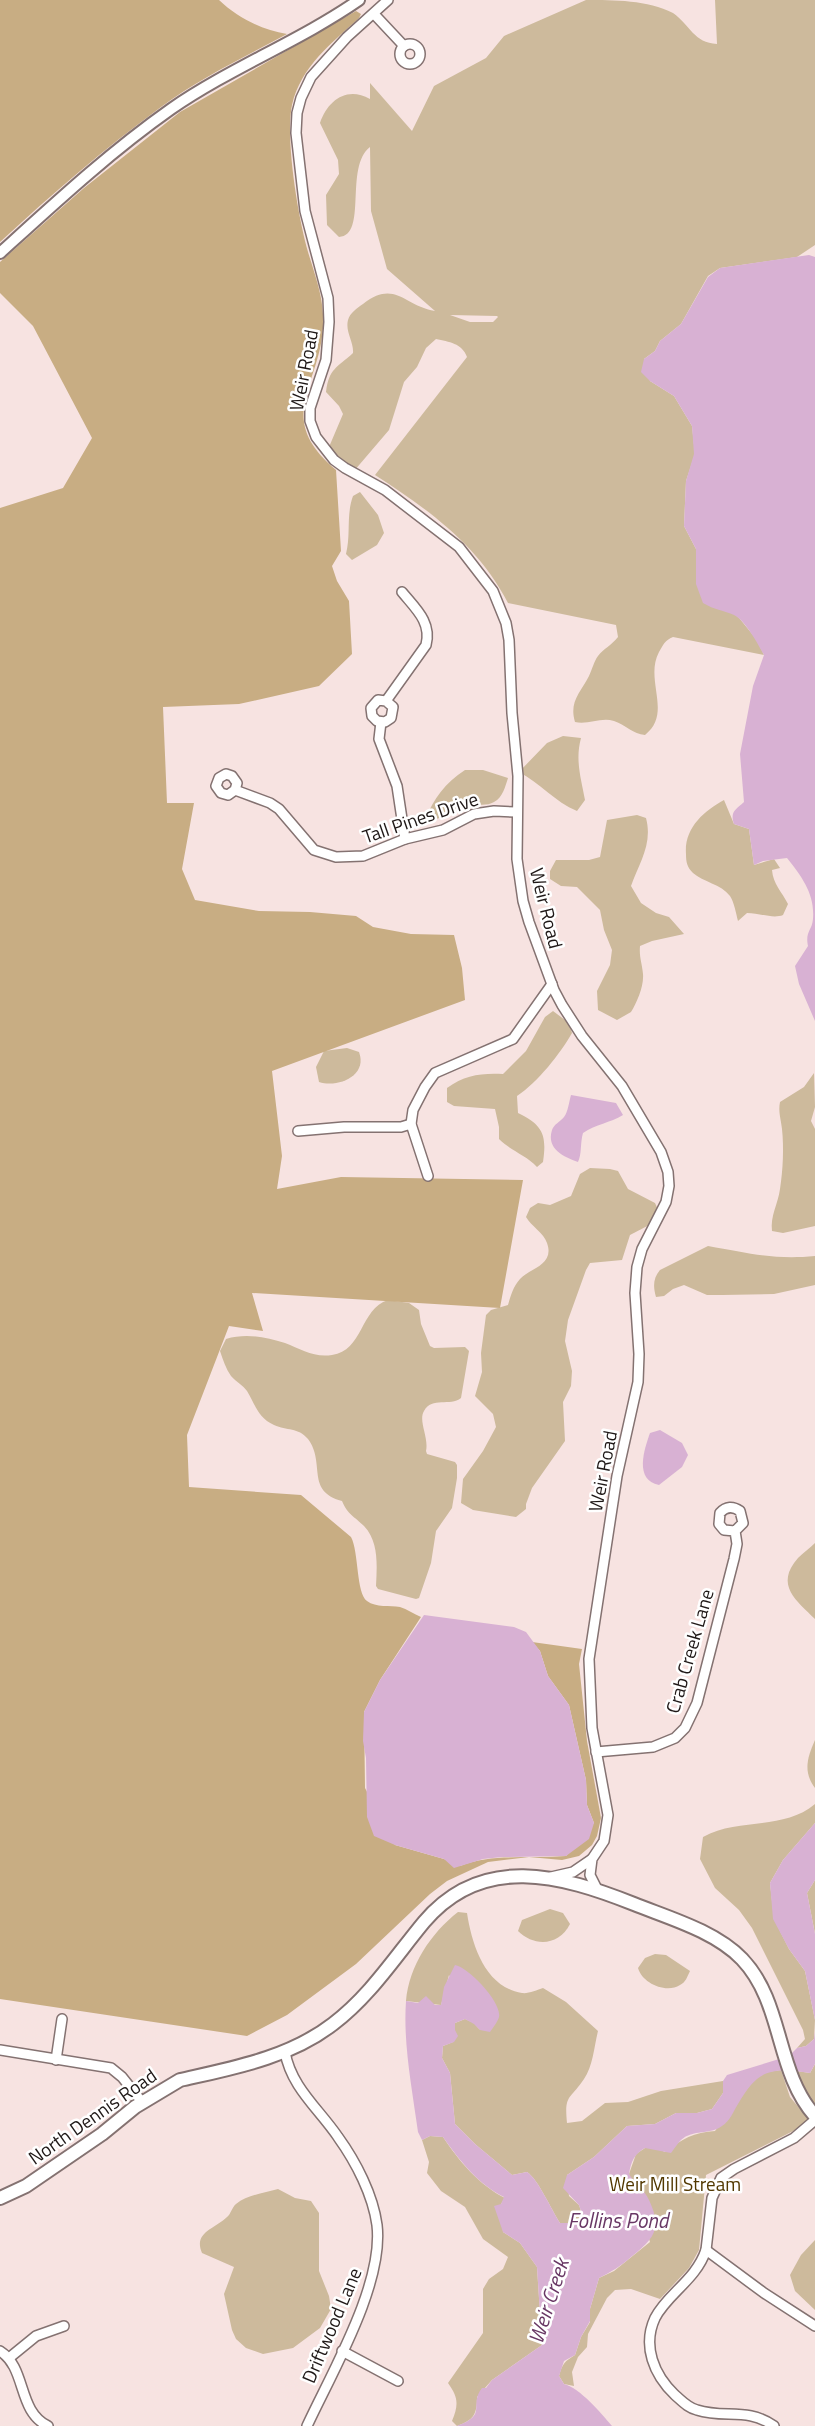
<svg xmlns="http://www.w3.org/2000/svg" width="815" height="2426" viewBox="0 0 815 2426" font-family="'Titillium Web',sans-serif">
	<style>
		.green { fill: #cdba9c; fill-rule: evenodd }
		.forest { fill: #c8ad83 }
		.water { fill: #d8b1d3 }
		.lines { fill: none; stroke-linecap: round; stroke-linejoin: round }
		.minor-casing { stroke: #847271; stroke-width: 12 }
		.tertiary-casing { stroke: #847271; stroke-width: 14 }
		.secondary-casing { stroke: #847271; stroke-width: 16 }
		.minor { stroke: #fff; stroke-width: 9 }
		.tertiary { stroke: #fff; stroke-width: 10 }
		.secondary { stroke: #fff; stroke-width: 12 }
		.labels { text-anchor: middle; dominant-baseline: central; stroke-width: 5; stroke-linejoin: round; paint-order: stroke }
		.street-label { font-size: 19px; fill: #1f1817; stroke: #fff }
		.park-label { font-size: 19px; fill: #523800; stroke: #fff }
		.water-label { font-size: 21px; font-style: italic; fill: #693865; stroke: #fff }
	</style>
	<rect width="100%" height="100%" fill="#f7e3e1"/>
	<g class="green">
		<path d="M586 0C614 0 648 0 673 13 690 25 694 43 717 44L715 0H815V245L797 257 720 268 708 276 681 324 660 341 655 351 644 359 650 381 674 396 692 426 695 454 686 481 684 526 696 549 697 566 757 640 764 655 673 637C665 640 663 645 659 652 644 680 673 713 645 735 633 734 626 725 614 721 601 717 588 725 575 722 569 702 580 693 589 676 592 670 594 661 598 656 603 649 612 645 618 637L616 625 508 603C478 545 429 510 375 475L467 357C462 343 449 342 436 339L426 348 417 367 404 382 389 430 354 471 345 468 329 447 343 414 339 406 326 392C329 368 337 368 353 353 354 342 345 332 348 320 350 313 357 308 363 304 395 279 404 306 435 311L387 269 371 211 370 147C344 167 368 235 339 237L327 225 326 195 339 174 338 160 320 123C328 100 347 86 370 99V83L412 131 434 86 486 58 504 36ZM450 315 497 316 498 317 493 322H470Z"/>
		<path d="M360 492 378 515 384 533 377 545 352 560 346 554C351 534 346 515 353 496Z"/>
		<path d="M563 736 581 738C575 760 581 778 585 800L577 811C555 802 540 783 519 772L547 743Z"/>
		<path d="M465 770H483L508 778C505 787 503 797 494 802 486 807 475 803 466 805 450 809 443 822 425 820 434 798 445 783 465 770Z"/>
		<path d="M724 800 734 824 749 829 754 865 774 859 780 868 772 870C773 884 782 892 788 904L783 915C773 919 759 913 747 913L738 921C736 913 734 902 730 896 721 884 703 882 693 873 687 867 686 862 686 854 684 828 704 811 724 800Z"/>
		<path d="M637 815 646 818C653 844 639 863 631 886L641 903 656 913 669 917 684 934 652 941 640 946C639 957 642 963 643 974 644 986 637 1002 631 1012L617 1020 598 1010 597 991 610 965 612 950 604 930 600 910 577 887 561 886 550 879V871L556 860H589L600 857 607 820Z"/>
		<path d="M553 1011 569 1023 572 1033C560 1054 538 1082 517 1096L518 1113C543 1125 547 1135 543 1162L537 1167C526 1155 511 1151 499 1139V1127L495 1109 454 1106 447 1102V1088C465 1075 481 1073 503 1074L526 1051 545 1017Z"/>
		<path d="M347 1048 359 1052C368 1076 338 1088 319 1082L316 1067 324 1051Z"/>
		<path d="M814 1073 815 1107 811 1121 815 1129V1226L783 1233 772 1231C770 1216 778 1204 780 1189 783 1170 784 1148 782 1129 781 1119 778 1112 780 1102L804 1087Z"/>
		<path d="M590 1168 610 1169 618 1171 628 1189 655 1203 660 1214 653 1223 630 1235 622 1260 590 1263 586 1270 568 1320 565 1341 572 1371 571 1386 563 1402 565 1441 532 1488 526 1504V1509L516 1517 473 1510 461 1503 463 1479 483 1451 496 1427 493 1414 475 1396 482 1372 481 1353 486 1315 491 1310 508 1305C511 1295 513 1287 520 1279 530 1268 555 1265 547 1243 544 1233 531 1226 526 1217L530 1208 538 1203 550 1205 571 1196 580 1174Z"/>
		<path d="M708 1246C748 1253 774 1260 815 1256V1285L774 1294 722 1295H707L684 1285 673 1289 664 1296 656 1297C653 1287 653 1278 660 1270Z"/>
		<path d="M388 1300 409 1303 419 1310 421 1324 430 1346 434 1348 465 1347 469 1351 461 1398C450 1407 432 1396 424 1411 418 1421 429 1437 426 1451L427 1454 455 1462 457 1465V1478L452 1508 436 1531 431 1563 419 1598 416 1599 378 1589 376 1586C377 1565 379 1542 364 1526 354 1516 348 1515 342 1501 305 1491 326 1463 308 1439 298 1427 287 1431 274 1425 258 1418 255 1404 247 1391 243 1385 236 1382 231 1376 226 1369 223 1360 220 1351L226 1339C246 1333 265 1337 285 1343 301 1349 314 1358 332 1355 363 1351 360 1309 388 1300Z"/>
		<path d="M815 1543V1619C797 1601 774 1585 798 1558 803 1553 810 1548 815 1543Z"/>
		<path d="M815 1740V1788C803 1772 807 1758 815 1740Z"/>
		<path d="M815 1804V1823L783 1860 770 1883 774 1919 789 1949 805 1971 815 2020 814 2039 806 2046 797 2048 805 2039 803 2030 752 1928 739 1910 715 1888 700 1859 703 1837C738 1817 783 1831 815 1804Z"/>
		<path d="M815 1880V1934L807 1893Z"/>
		<path d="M550 1909 563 1913 570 1924C559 1946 534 1947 518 1931L522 1920Z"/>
		<path d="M458 1912 467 1913C472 1945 485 1987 522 1993 528 1994 537 1990 543 1988L566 2002 598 2031C594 2047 593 2066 584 2079 570 2100 564 2094 567 2123L582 2121 605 2103 628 2102 661 2091 723 2081V2093L712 2109 697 2113H676L655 2124 627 2126 594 2157 567 2175 569 2196 579 2205 582 2214 579 2223H560C551 2209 538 2179 527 2172L512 2175 475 2144 455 2124 450 2073 442 2058 443 2046 453 2042 455 2023 465 2019 474 2023 480 2030 449 1975 441 2005 406 2001C409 1966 431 1933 458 1912Z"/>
		<path d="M655 1954 666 1955 690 1971C687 1977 686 1982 680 1985 666 1994 642 1983 638 1968L645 1958Z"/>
		<path d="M815 2064V2105L805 2091 797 2071 810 2073Z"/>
		<path d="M781 2070 790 2097 811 2122 706 2175 699 2250 689 2268 660 2299 631 2289 615 2290 607 2298 588 2334 587 2347 578 2357 572 2372 574 2386 564 2384 559 2376C562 2364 565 2361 575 2355L581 2337 590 2322V2309L599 2278 614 2271 650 2242 629 2174 636 2154 645 2148H656L665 2152C682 2139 694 2132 715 2131 727 2117 750 2080 763 2074 768 2071 775 2071 781 2070Z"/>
		<path d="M430 2136 443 2137C459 2161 479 2185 505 2198L501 2204 503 2232 520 2243 537 2267 542 2345 492 2380 477 2397C477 2414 474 2420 457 2426L452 2421C459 2404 458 2397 448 2383L483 2333V2289L489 2279 503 2269 508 2257 483 2239 465 2207 441 2191 427 2173 429 2162 422 2140Z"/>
		<path d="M278 2189 295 2198 311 2201 319 2213V2271L329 2296 331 2309 320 2328 293 2348 263 2354 246 2348 236 2339 232 2330 224 2294 234 2267 202 2253C193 2232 215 2229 227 2217 231 2214 232 2207 236 2204 247 2195 264 2193 278 2189Z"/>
		<path d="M815 2240V2310L795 2291 790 2275 801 2255Z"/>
	</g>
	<g class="forest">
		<path d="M0 0H219C238 18 262 30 287 34 245 57 200 78 161 107 105 148 51 195 0 242Z"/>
		<path d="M356 11 361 14 359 18C332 43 301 66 292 105 285 139 298 217 308 252 314 272 322 293 323 314 327 382 269 414 336 470L341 551 332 566 337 581 349 601 352 654 319 686 239 704 163 707 167 803H194L182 869 195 900 259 911 310 912 356 916 373 927 411 934 454 935 462 968 465 1000 272 1071 282 1156 277 1189 341 1177 523 1180 500 1308 252 1293 263 1331 229 1326 187 1435 189 1487 301 1495 351 1537C359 1552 356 1593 367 1601 376 1608 390 1605 400 1607 407 1609 414 1614 421 1617L380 1680 364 1712 365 1788 395 1845 444 1859 460 1866C494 1853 531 1859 566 1856L594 1823 587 1805 586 1780 569 1705 548 1676 540 1651 532 1642 582 1649 579 1664 587 1741 601 1818 597 1836 592 1845 579 1856 562 1860 529 1857 488 1862 447 1881 430 1894 356 1964 287 2015 247 2036 0 1999V508L63 488 92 438 33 326 0 293V262L84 188 180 112Z"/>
	</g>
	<g class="water">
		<path d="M809 255 815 257V1021L799 984 795 966 808 946C805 931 812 931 813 919 815 894 802 877 787 858L763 861 754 865 749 829 734 824C730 812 735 810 744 802L740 754 753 686 764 655C758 644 745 620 734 615 722 610 715 610 703 603L696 584V549L684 526 686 481 694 454 692 426 674 396 650 381 641 372 644 359 655 351 660 341 681 324 708 277 720 268Z"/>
		<path d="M571 1095 616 1103 623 1115C610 1123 596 1124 583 1133 580 1143 582 1154 578 1162 564 1157 546 1149 552 1130 554 1124 560 1122 564 1117 568 1112 569 1102 571 1095Z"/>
		<path d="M660 1430 682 1443 688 1455 682 1467 659 1485C634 1480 644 1450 650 1433Z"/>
		<path d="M424 1615 514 1627 526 1632 540 1651 548 1676 569 1705 586 1780 587 1805 594 1823 589 1839 566 1856 502 1857 483 1859 454 1868 444 1859 395 1845 374 1836 367 1817 366 1758 363 1741 364 1712 380 1680Z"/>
		<path d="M815 1823V1880L807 1893 815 1934V2020L805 1971 789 1949 773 1919 770 1883 783 1860Z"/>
		<path d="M455 1965C468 1967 502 2002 499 2017 498 2021 493 2028 490 2032L480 2030 474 2024 465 2019 455 2023V2030L458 2036 454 2042 443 2046 442 2058 450 2073 455 2124 475 2144 512 2175 527 2172C538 2179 551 2209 560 2223H579L582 2214 579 2205 563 2188 567 2175 594 2157 627 2126 655 2124 676 2113H697L712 2109 723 2093V2081L727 2075 789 2056 797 2048 806 2046 814 2039 815 2032V2064L810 2073C771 2067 758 2069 738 2104 733 2112 730 2121 722 2126 710 2135 693 2129 681 2140 678 2143 674 2149 671 2153L645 2148C634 2154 631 2162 629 2174 634 2183 645 2190 649 2200 663 2230 653 2239 631 2257 621 2266 611 2272 599 2278L590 2309V2321L581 2337 575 2355 564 2361 559 2376 564 2384C580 2388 602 2414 612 2426H457C489 2414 468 2406 482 2388H486L492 2380 542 2345 537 2267 520 2243 503 2232 494 2206 501 2204 504 2197C478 2184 460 2161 443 2137L430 2136 422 2140 418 2132C412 2088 403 2044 406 2001L418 2003 426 1996 435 2005H441L444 1987Z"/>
	</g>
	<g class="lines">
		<defs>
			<g id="minor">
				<path d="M388 0 347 37 311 77 301 98 297 113 296 133 305 211 328 298 329 322 326 360 310 408V421L316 437 334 460 345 468 385 490 459 547 493 591 506 623 509 640 512 713 518 776 517 859 523 901 529 922 554 990 562 1005 582 1036 622 1086 661 1152 668 1172 669 1186 666 1202 642 1249 637 1267 635 1293 639 1354 638 1382 617 1476 589 1659 592 1728 608 1815 604 1841 592 1859 590 1875 598 1891"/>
				<path d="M374 14 404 46"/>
				<circle cx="410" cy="54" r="10"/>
				<path d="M386 701 378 700 371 708 372 716 377 721 385 722 391 718 393 707 386 701 426 645C432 622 415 608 402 592"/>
				<path d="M381 722 379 739 397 786 405 839"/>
				<path d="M235 790 228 795 221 793 216 786 219 778 226 774 232 776 237 783 235 790 270 803 279 809 314 850 336 857 363 856 405 839 443 830 474 814 494 811 516 812"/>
				<path d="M298 1131 344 1127H401L411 1124"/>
				<path d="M428 1176 411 1124 413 1110 425 1087 435 1073 513 1039 552 984"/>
				<path d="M596 1752 653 1747 675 1738 685 1728 697 1703 734 1559 737 1544 735 1531 743 1523 740 1511C733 1506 726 1506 720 1513L719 1524 724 1530 735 1531"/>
				<path d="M551 1877 573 1872 592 1859"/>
				<path d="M0 2050 111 2068 122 2077 142 2102"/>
				<path d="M285 2052C291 2087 319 2109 338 2137 356 2162 373 2195 377 2225 384 2284 332 2372 307 2426"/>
				<path d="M56 2060 62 2019"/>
				<path d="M706 2250 712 2198 721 2178 734 2169 794 2138 815 2120"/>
				<path d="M0 2351C27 2368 17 2411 48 2426"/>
				<path d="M342 2351 398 2381"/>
				<path d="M9 2358 36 2336 64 2326"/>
				<path d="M774 2426C747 2407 725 2419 697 2410 688 2408 682 2401 675 2395 654 2375 642 2346 655 2318 667 2294 696 2280 706 2250L764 2293 815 2326"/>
			</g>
			<path id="tertiary" d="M0 253C55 203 110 152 171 109 230 68 300 41 359 0"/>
			<path id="secondary" d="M0 2198 26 2186 102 2134 135 2107 180 2080C233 2068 289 2058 333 2024 370 1996 395 1957 424 1922 482 1853 561 1875 634 1904 669 1918 715 1931 742 1959 784 2003 775 2071 815 2116"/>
		</defs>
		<use href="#minor" class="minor-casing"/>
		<use href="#tertiary" class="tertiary-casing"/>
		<use href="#secondary" class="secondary-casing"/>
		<use href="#minor" class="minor"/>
		<use href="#tertiary" class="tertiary"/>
		<use href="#secondary" class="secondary"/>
	</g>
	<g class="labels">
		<g class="street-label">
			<text transform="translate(303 370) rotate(-79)">Weir Road</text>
			<text transform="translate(420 817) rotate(-19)">Tall Pines Drive</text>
			<text transform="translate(547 908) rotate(76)">Weir Road</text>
			<text transform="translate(602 1471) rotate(-79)">Weir Road</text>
			<text transform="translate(689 1651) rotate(-74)">Crab Creek Lane</text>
			<text transform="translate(92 2116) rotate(-35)">North Dennis Road</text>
			<text transform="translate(331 2325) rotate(-67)">Driftwood Lane</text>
		</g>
		<g class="park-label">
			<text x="675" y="2183">Weir Mill Stream</text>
		</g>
		<g class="water-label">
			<text x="618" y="2220">Follins Pond</text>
			<text transform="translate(548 2301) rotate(-72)">Weir Creek</text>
		</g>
	</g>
</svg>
